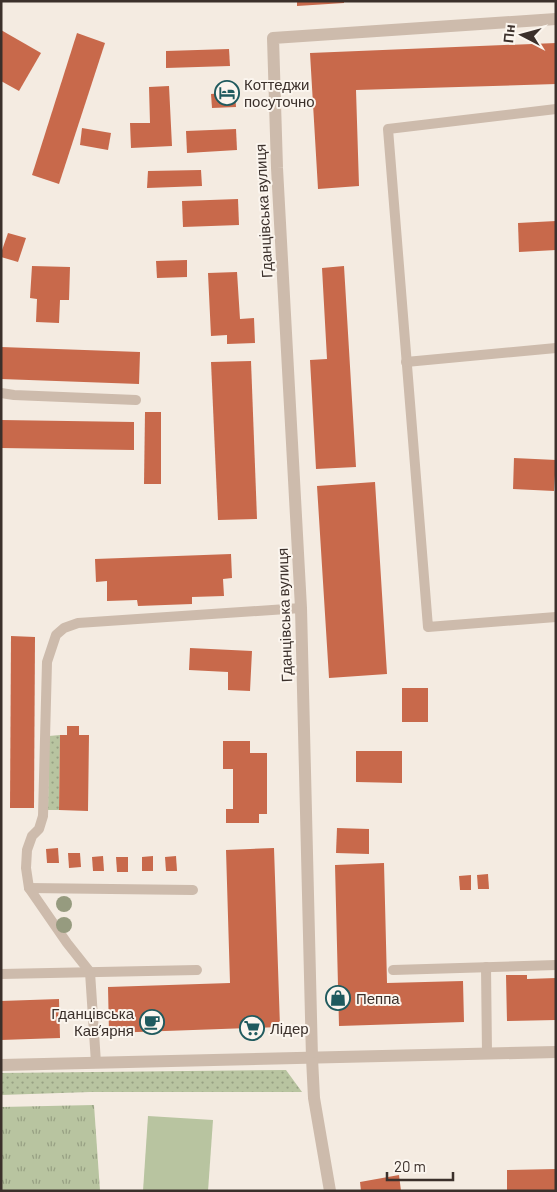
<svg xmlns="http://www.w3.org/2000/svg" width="557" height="1192" viewBox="0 0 557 1192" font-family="Barlow,sans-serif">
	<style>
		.grass { fill: url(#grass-dots) }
		.park { fill: url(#park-tufts) }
		.garden { fill: #b8c4a0 }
		.building { fill: #c8694b }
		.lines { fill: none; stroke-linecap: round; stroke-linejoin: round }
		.service { stroke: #cdbbac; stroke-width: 10 }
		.minor { stroke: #cdbbac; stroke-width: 12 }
		.tree { fill: #969b7f }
		.labels { text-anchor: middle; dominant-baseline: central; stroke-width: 4; stroke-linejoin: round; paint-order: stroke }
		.poi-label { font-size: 15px; fill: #3b302b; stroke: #fbf5ee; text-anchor: start }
		.street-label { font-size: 15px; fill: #3b302b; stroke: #fbf5ee }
	</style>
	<defs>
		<pattern id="grass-dots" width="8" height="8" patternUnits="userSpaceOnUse" patternTransform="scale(1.25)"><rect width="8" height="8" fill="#b8c4a0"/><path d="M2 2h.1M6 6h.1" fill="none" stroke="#97a083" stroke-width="1.8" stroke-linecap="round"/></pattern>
		<pattern id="park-tufts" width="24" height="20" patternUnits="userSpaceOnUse" patternTransform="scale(1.25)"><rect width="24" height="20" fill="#b8c4a0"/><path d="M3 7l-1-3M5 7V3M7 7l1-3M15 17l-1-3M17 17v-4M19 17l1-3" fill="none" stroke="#97a083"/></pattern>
	</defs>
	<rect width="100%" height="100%" fill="#f4ebe1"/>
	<g class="grass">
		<path d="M60 735 59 810H48L49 736Z"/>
		<path d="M286 1070 302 1092H90L1 1095V1073Z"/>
	</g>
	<path class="park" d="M94 1105 100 1191H1V1107Z"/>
	<path class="garden" d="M148 1116 213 1120 208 1191H143Z"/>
	<g class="building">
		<path d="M297 1H344V3L297 6Z"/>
		<path d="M1 30 41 53 19 91 1 81Z"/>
		<path d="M77 33 105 43 59 184 32 175Z"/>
		<path d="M556 43V84L356 90 359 186 318 189 310 53Z"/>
		<path d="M229 49 230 66 166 68V51Z"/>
		<path d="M169 86 172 146 131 148 130 123H150L149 87Z"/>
		<path d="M235 92 236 107 212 108 211 94Z"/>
		<path d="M82 128 111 133 108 150 80 145Z"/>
		<path d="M236 129 237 150 187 153 186 131Z"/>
		<path d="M201 170 202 186 147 188 148 171Z"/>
		<path d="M238 199 239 225 183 227 182 201Z"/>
		<path d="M556 221V250L519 252 518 223Z"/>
		<path d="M8 233 26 238 18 262 1 257V253Z"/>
		<path d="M187 260V277L157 278 156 261Z"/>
		<path d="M32 266 70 267 69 300H60L59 323 36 322 37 299 30 298Z"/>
		<path d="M344 266 356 467 316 469 310 360 327 359 322 268Z"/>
		<path d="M237 272 240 319 254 318 255 343 227 344V335L211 336 208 273Z"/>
		<path d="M1 347 140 352 139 384 1 379Z"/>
		<path d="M251 361 257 519 218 520 211 362Z"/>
		<path d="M145 412H161V484H144Z"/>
		<path d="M1 420 134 422V450L1 448Z"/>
		<path d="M514 458 556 460 554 491 513 489Z"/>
		<path d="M375 482 387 674 329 678 317 486Z"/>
		<path d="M231 554 232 578 223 579 224 596 192 597V604L138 606 137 600 107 601V581L96 582 95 559Z"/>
		<path d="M11 636 35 637 34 808H10Z"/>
		<path d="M190 648 252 651 250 691 228 690V672L189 670Z"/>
		<rect x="402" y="688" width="26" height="34"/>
		<path d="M67 726H79V735H89L88 811 59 810 60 735H67Z"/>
		<path d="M223 741H250V753H267V814H259V823H226V809H233V769H223Z"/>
		<path d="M356 751H402V783L356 782Z"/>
		<path d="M337 828 369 829V854L336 853Z"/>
		<path d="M58 848 59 863H47L46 849Z"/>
		<path d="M274 848 280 1027 109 1033 108 987 230 983 226 850Z"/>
		<path d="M68 853H80L81 867 69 868Z"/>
		<path d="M103 856 104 871H93L92 857Z"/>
		<path d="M153 856V871H142V857Z"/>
		<path d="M176 856 177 871H166L165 857Z"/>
		<path d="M116 857H128V872H117Z"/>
		<path d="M384 863 387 983 463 981 464 1022 339 1026 335 865Z"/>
		<path d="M488 874 489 889H478L477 875Z"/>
		<path d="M471 875V890H460L459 876Z"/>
		<path d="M506 975H527V979L556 978V1020L507 1021Z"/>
		<path d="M59 999 60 1038 1 1040V1001Z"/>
		<path d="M556 1169V1191H507V1170Z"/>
		<path d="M399 1175 401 1191H361L360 1182Z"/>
	</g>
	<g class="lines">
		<g class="service">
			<path d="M556 109 388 129 428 627 556 617"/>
			<path d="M406 362 556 348"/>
			<path d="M1 393 14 395 136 400"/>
			<path d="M29 888 193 890"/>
			<path d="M486 967 487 1053"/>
			<path d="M393 970 556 965"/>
			<path d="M1 974 197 970"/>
			<path d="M96 1063 90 972 67 943 29 888 26 868 27 850 32 836 39 829 43 816 47 662 56 635 64 628 78 623 301 608"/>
		</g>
		<g class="minor">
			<path d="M1 1065 556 1052"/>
			<path d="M330 1191 314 1098 312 1058 301 608 277 168 273 38 556 19"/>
		</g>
	</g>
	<g class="tree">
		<circle cx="64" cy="904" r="8"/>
		<circle cx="64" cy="925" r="8"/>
	</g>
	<defs>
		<symbol id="hotel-ring" viewBox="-11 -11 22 22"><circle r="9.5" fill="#fbf5ee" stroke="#1f5a5e" stroke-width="1.5"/><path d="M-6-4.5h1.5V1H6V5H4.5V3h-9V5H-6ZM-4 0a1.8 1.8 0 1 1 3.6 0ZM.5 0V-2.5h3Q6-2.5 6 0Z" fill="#1f5a5e"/></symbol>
		<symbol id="shop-ring" viewBox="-11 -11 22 22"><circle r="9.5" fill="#fbf5ee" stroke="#1f5a5e" stroke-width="1.5"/><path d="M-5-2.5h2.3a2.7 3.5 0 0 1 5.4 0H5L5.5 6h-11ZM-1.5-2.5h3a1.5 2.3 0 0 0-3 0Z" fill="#1f5a5e"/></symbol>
		<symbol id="cafe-ring" viewBox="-11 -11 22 22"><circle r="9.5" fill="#fbf5ee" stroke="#1f5a5e" stroke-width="1.5"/><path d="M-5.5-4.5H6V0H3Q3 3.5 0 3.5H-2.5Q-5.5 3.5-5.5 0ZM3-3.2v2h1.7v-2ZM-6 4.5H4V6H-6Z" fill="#1f5a5e"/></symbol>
		<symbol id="supermarket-ring" viewBox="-11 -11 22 22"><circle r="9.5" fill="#fbf5ee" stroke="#1f5a5e" stroke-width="1.5"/><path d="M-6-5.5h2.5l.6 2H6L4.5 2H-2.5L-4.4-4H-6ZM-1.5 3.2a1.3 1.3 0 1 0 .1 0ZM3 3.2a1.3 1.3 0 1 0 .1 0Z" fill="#1f5a5e"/></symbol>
	</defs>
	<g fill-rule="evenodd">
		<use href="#hotel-ring" x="213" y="79" width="28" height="28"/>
		<use href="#shop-ring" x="324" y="984" width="28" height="28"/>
		<use href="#cafe-ring" x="138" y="1008" width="28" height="28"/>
		<use href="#supermarket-ring" x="238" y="1014" width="28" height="28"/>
	</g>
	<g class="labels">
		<g class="poi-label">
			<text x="244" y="84">Коттеджи<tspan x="244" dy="17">посуточно</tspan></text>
			<text x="356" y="998">Пеппа</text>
			<text x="134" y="1013" text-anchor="end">Гданцівська<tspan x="134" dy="17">Кавʼярня</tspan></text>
			<text x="270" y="1028">Лідер</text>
		</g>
		<g class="street-label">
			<text transform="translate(263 211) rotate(-93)">Гданцівська вулиця</text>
			<text transform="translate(284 615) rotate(-92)">Гданцівська вулиця</text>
		</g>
	</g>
	<rect width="557" height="1192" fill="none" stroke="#3b302b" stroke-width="5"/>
	<g transform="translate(522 35) rotate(276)" stroke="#fbf5ee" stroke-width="4" paint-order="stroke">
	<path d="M0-4L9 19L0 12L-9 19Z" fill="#3b302b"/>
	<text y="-8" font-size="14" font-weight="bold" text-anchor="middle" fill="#3b302b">Пн</text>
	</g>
	<path d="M387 1172v8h66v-8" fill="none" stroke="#3b302b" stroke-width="2.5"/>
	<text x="394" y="1172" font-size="15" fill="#3b302b" stroke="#fbf5ee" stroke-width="4" paint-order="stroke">20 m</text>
</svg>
